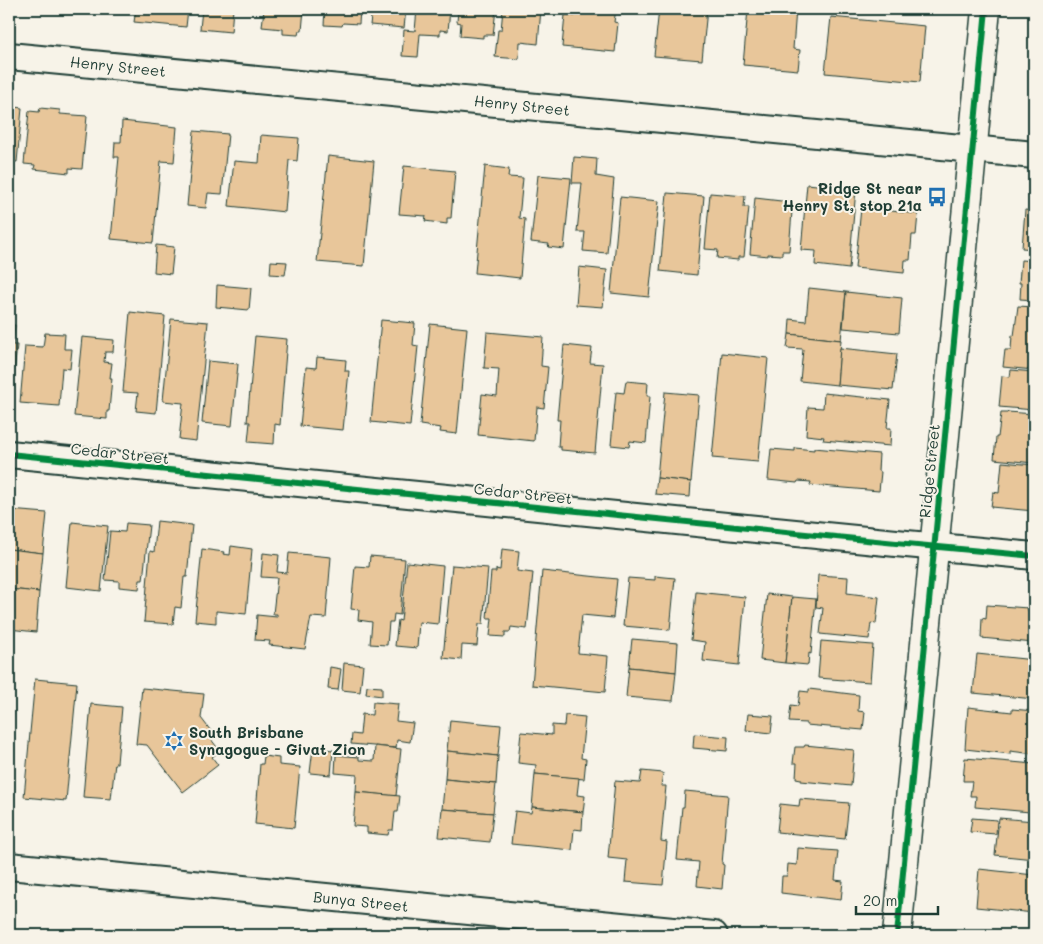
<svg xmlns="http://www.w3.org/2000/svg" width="1043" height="944" viewBox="0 0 1043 944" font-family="Mali,sans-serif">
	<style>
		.building { fill: #e8c69a; stroke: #1f3d34 }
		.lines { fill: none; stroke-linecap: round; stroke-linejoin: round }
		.street-casing { stroke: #1f3d34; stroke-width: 30 }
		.secondary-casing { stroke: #1f3d34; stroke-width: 31 }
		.street { stroke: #f7f3e8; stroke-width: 26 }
		.secondary { stroke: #f7f3e8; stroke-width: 28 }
		.cycleway-casing { stroke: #f7f3e8; stroke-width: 9 }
		.cycleway { stroke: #00873e; stroke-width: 6 }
		.labels { text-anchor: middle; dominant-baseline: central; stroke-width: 4; stroke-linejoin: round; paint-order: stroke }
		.street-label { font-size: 15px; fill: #1f3d34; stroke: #f7f3e8 }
		.poi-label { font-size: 15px; font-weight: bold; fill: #1f3d34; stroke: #f7f3e8; text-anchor: end }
	</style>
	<rect width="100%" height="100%" fill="#f7f3e8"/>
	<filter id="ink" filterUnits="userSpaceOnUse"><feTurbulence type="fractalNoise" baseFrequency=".02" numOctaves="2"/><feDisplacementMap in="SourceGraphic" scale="10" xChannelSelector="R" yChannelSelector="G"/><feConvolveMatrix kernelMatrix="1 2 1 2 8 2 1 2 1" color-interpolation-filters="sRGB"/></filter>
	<g filter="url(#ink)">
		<g class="building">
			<path d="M86 9H118V12Z"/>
			<path d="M136 9H188L186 27 134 22Z"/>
			<path d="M202 9H233L231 32 200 29Z"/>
			<path d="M264 9H304L302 31H299L298 35 283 34V29L262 27Z"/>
			<path d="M325 9H360L359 24 343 23 342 26 324 25Z"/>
			<path d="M372 9H406L404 28 370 25Z"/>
			<path d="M417 9H450L448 31 440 30V35L420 34 418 57 402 56 404 30 415 31Z"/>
			<path d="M462 9H496L493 35H483V38L460 36 461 23 457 22 458 11H462Z"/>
			<path d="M503 9H541L538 44 520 42 519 59 495 57 498 30H501Z"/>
			<path d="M575 9H616L614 22 618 23 615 52 562 47 565 15 575 16Z"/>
			<path d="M659 9H707L702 60 654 56Z"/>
			<path d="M748 9H796L793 49 800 50 798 70 743 65Z"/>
			<path d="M831 17 925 26 920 82 825 73Z"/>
			<path d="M1034 61V94H1031Z"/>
			<path d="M9 106 22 108 17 162 9 161Z"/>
			<path d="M40 108 60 110V114L87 116 82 169 69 168V173L34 169 35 165 24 164 29 111 39 112Z"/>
			<path d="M122 121 177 127 174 162 161 161 153 243 111 239 119 157H114L115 142H121Z"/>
			<path d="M194 131 228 134 222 194 208 193 206 208 187 206Z"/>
			<path d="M261 135 299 138 297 161 289 160 285 212 229 206 234 161 259 163Z"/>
			<path d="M328 156 374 161 364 266 317 262Z"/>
			<path d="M574 157 597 159 596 176 614 179 607 253 583 251 585 232H577L582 183H572Z"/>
			<path d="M404 166 455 171 451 218H447V224L425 221 426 216 399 214Z"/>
			<path d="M485 166 509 169 508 177 523 178 519 218 525 219 520 278 475 273Z"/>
			<path d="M538 175 571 178 564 249 548 247 549 244 531 242Z"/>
			<path d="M807 184 856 189 849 269 815 265 816 251 801 250Z"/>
			<path d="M667 193 704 196 697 275 660 271Z"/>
			<path d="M710 193 745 196 744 207H749L744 257H738V260L717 258 718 250 705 249Z"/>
			<path d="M620 197 659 201 649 297 611 293Z"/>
			<path d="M755 198 790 202 789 210 792 211 789 251H782V255L768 254V256L750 254Z"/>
			<path d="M870 203 892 205 891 211 918 214 916 235H912L910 260H905L904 273 855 268 861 208 869 209Z"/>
			<path d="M1025 210 1034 211V249L1022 248Z"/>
			<path d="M156 245 174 247 171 274 154 272Z"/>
			<path d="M1021 260 1034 261V300L1020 299 1021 283H1019Z"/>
			<path d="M271 261 287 262 285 275 270 274Z"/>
			<path d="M579 267 607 270 603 307 576 305Z"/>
			<path d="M217 285 251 288 249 310 216 307Z"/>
			<path d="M809 288 846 292 841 340 789 334 790 319 806 321Z"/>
			<path d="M846 292 902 298 899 333 843 328Z"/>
			<path d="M1018 306 1034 307V370L1003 367 1005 350H1011L1012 335 1014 336Z"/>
			<path d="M130 312 165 316 156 413 136 411 138 393 123 392Z"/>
			<path d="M171 319 208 322 196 441 179 439 183 403 163 401Z"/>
			<path d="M381 320 415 323 413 345 418 346 410 426 371 422Z"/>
			<path d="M430 324 467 328 457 434 440 432 441 428 420 425Z"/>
			<path d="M9 325H15L13 345H17L11 401H9Z"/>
			<path d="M487 332 543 337 541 366 548 367 544 408 537 407 534 441 478 435 482 394 497 396 499 369 484 368Z"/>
			<path d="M45 333 65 334 64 349H72L70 369 62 368 59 406 20 403 25 346 43 347Z"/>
			<path d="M789 334 841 340 837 385 800 381 803 349 787 348Z"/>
			<path d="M255 336 287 339 280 425 275 424 274 444 248 442 250 422H247Z"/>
			<path d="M82 337 114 340 113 352H105L104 362 112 363 110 378H112L109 411H107V419L74 416Z"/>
			<path d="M564 345 592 348 590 363 603 364 595 453 561 450V447H558L560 420H557Z"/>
			<path d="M840 348 897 354 893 390 837 385Z"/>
			<path d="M722 353 768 358 758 462 712 458Z"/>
			<path d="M317 357 346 360 345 371H349L343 430 300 426 306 367 316 368Z"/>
			<path d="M208 361 238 364 232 426 202 423Z"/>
			<path d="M1011 370 1034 372V410L999 407 1002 376 1010 377Z"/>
			<path d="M626 381 648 383 647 396H650L646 443 630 441 629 447 611 445 616 392 624 393Z"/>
			<path d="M665 392 699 395 691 482 657 478Z"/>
			<path d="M824 393 890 400 887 428H891L890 446 823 440 824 437 806 435 808 407 823 408Z"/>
			<path d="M1008 412 1034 414V463L994 459 996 437H998L1001 413H1007Z"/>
			<path d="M795 448 814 450V448L879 454 878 471 881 472 879 491 810 485 811 482 798 481 797 483 768 480 771 449 795 451Z"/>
			<path d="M1002 462 1034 465V511L991 507 993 492 999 493Z"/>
			<path d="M657 478 691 482 690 497 655 494Z"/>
			<path d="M9 510 47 513 43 553 9 549Z"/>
			<path d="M157 521 192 525 187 577H184L181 608 175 607 173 624 144 622 150 551 154 552Z"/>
			<path d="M72 522 108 526 101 591 66 587Z"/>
			<path d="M126 523 149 525 143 580H140L139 589 119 587V581L105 580 110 531 125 532Z"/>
			<path d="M231 546 252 549 246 614 216 611V623L195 621 202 549 224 552 223 554 230 555Z"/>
			<path d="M9 549 43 553 39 592 9 589Z"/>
			<path d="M502 549 519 551 517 571 533 573 527 629 511 627 510 632H505V637L490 636 492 618H487L491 572H496V569L500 570Z"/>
			<path d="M263 553 279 555 277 572 287 573 289 553 331 557 326 618 311 617 305 649 269 645 270 641 255 640 257 615 277 617V614H273L277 578 261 577Z"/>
			<path d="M370 556 405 559 400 615 394 614 393 622H389L387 645 370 644 372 622 358 620 359 610 351 609 355 566 369 567Z"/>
			<path d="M407 562 443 566 438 624 419 622 417 648 395 646 398 620 401 621Z"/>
			<path d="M452 565 488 568 483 624H479L477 646 462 645 461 660 443 658Z"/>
			<path d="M542 571 617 579 613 618 582 615 578 653 608 656 605 692 532 685Z"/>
			<path d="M818 575 848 577 847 593 879 597 876 624 871 623 869 639 820 634 823 608 816 607Z"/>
			<path d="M655 576 675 578 670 630 623 626 628 578 655 580Z"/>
			<path d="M9 589 39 592 36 632 9 629Z"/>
			<path d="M696 592 745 597 739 665 703 661 705 642 691 640Z"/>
			<path d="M767 594 792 597 785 663 760 660Z"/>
			<path d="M792 597 816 599 811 654 809 653 808 665 785 663Z"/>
			<path d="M987 605 1028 608V611H1034V643L981 638 982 618 986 619Z"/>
			<path d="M632 639 678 643 676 672 629 667Z"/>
			<path d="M821 641 873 645 870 682 818 678Z"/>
			<path d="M977 654 1034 660V699L973 693Z"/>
			<path d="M344 663 363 665 360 692 342 690Z"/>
			<path d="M330 667 341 669 338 690 328 689Z"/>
			<path d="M629 667 676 672 673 701 626 697Z"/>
			<path d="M35 679 77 683 66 801 24 797Z"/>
			<path d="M367 686 382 687V696L366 694Z"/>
			<path d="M142 688 204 694 201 718 214 735 210 738 220 751 212 757 218 765 183 792 147 745 136 744Z"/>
			<path d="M809 689 859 695 858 711 865 712 863 730 806 725V723L789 722 791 705 798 706 800 691 809 692Z"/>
			<path d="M373 702 398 704 396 721 413 723 410 742 397 740 396 748 351 744 352 734 360 735 362 714 372 715Z"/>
			<path d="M91 704 122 707 117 763H115L111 799 83 797Z"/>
			<path d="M968 707 1012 712V709L1034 711V754L1010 751V754L965 749Z"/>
			<path d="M9 712H13L9 759Z"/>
			<path d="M748 714 773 716 771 733 746 730Z"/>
			<path d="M565 715 585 717 581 758 586 759 584 779 535 774 536 765 518 763 521 732 552 735V725L564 726Z"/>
			<path d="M450 720 501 725 498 756 447 751Z"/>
			<path d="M694 734 728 737 727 751 693 748Z"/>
			<path d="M805 745 854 750 851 786 801 781V779L796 778 797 763H793L795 747H804Z"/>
			<path d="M375 746 401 749 396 796 356 792 357 775 335 773 336 755 359 757V760L374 761Z"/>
			<path d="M313 748 333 750 331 775 310 773Z"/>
			<path d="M447 751 498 756 496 784 445 779Z"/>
			<path d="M264 756 279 758V765L300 767 294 828 255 824 260 764H263Z"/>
			<path d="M965 758 1034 764 1030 812 975 807 976 796H970L972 781H963Z"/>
			<path d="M642 771 663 773 661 786H666L661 841 667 842 663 885 625 882 627 860 608 858 615 781 640 783Z"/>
			<path d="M535 774 579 778 577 795 585 796 583 812 532 807Z"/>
			<path d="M445 779 496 784 493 813 442 809Z"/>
			<path d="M685 791 728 795 722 864 724 865 722 889 697 886 699 862 677 860 682 807H684Z"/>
			<path d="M356 792 400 796 398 812H395L393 830H389L388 835 367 833V827L353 826Z"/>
			<path d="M800 799 849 803 845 839 777 832 780 804 799 806Z"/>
			<path d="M532 807 583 812 582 830 574 829 572 850 511 844 515 811 531 813Z"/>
			<path d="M442 809 493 813 490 842 439 837Z"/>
			<path d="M972 818 997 820 996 834 970 832Z"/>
			<path d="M999 818 1034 821V859L995 855Z"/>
			<path d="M798 848 838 851 835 880 843 881 841 900 781 893 782 876H787L788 864 797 865Z"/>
			<path d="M979 869 1034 875V913L976 907Z"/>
			<path d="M9 921 13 922 12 935H9Z"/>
			<path d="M136 929 201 935H135Z"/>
			<path d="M29 930 49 932V935H28Z"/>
		</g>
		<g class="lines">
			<defs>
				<g id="street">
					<path d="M9 56 1034 155"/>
					<path d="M9 454 896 543 1034 556"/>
					<path d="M9 866 714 935"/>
				</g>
				<path id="secondary" d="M897 935 986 9"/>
			</defs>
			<use href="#street" class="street-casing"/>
			<use href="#secondary" class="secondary-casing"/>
			<use href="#street" class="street"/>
			<use href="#secondary" class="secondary"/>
			<defs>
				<g id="cycleway">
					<path d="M9 454 896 543 1034 556"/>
					<path d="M897 935 986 9"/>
				</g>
			</defs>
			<use href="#cycleway" class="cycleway-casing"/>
			<use href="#cycleway" class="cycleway"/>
		</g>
	</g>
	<defs>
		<symbol id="bus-bare" viewBox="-9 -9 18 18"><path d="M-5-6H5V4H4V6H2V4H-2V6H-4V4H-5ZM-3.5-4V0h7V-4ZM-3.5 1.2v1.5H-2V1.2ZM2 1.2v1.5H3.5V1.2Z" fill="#1f6fb2" stroke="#f7f3e8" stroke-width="2.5" paint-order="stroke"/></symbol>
		<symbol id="synagogue-bare" viewBox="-9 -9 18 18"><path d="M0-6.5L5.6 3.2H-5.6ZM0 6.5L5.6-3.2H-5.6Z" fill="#1f6fb2" stroke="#f7f3e8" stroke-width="2.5" paint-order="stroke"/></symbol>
	</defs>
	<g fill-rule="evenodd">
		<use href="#bus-bare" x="923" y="183" width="28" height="28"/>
		<use href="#synagogue-bare" x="160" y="727" width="28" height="28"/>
	</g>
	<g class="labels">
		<g class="street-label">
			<text transform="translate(118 66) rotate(6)">Henry Street</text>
			<text transform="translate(522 105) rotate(6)">Henry Street</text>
			<text transform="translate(120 453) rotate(6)">Cedar Street</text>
			<text transform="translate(929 471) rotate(-84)">Ridge Street</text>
			<text transform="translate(523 493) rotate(6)">Cedar Street</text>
			<text transform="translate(361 901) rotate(6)">Bunya Street</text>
		</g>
		<g class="poi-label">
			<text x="922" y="188">Ridge St near<tspan x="922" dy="17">Henry St, stop 21a</tspan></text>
			<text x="189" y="732" text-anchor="start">South Brisbane<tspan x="189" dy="17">Synagogue - Givat Zion</tspan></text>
		</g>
	</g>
	<rect width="1043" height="944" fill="none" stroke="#f7f3e8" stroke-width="30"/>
	<rect x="15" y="15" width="1013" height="914" fill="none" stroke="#1f3d34" stroke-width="2" filter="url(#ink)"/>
	<path d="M856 906v8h82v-8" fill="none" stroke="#1f3d34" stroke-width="2.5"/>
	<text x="863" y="906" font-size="15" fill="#1f3d34" stroke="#f7f3e8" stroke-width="4" paint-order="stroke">20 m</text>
</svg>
